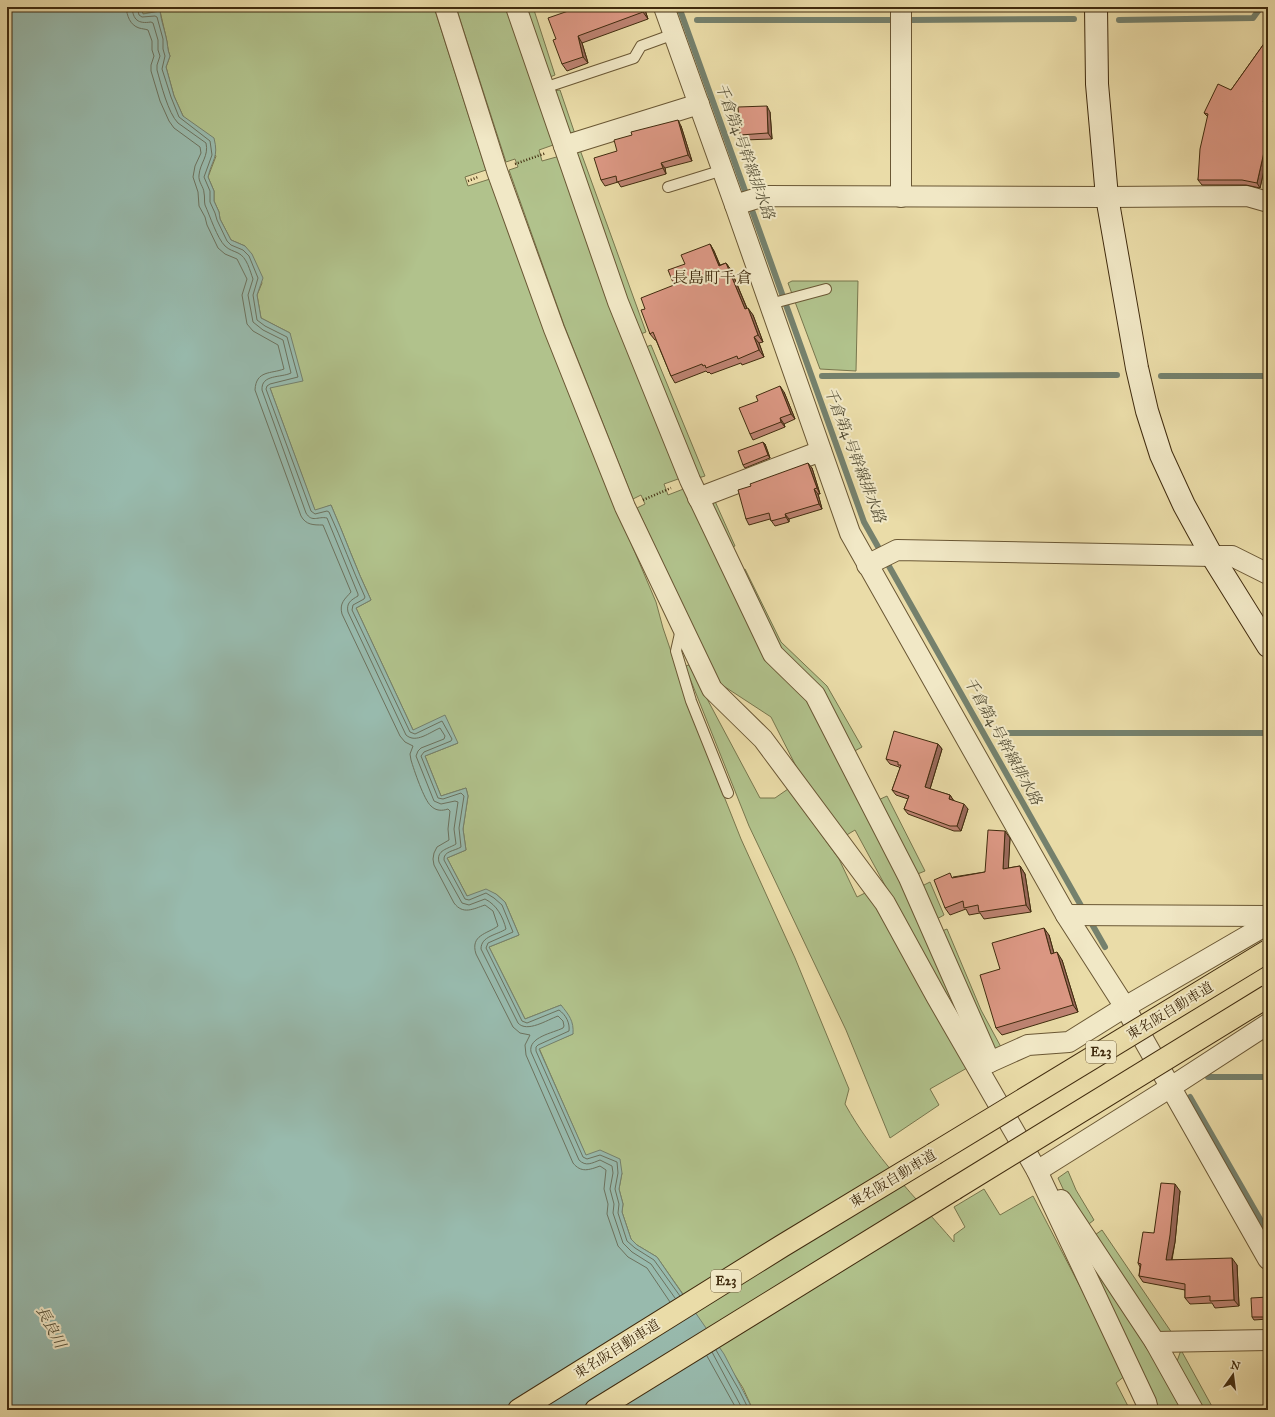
<svg xmlns="http://www.w3.org/2000/svg" width="1275" height="1417" viewBox="0 0 1275 1417" font-family="'IM FELL Great Primer','Noto Serif JP',serif">
	<style>
		.green { fill: #b1c28c; stroke: #78764d }
		.water { fill: #98baad; stroke: #75816d }
		.lines { fill: none; stroke-linecap: round; stroke-linejoin: round }
		.shore { stroke: #6c725e; stroke-width: 1 }
		.stream { stroke: #75816d; stroke-width: 6 }
		.lane-casing { stroke: #6a5734; stroke-width: 12 }
		.street-casing { stroke: #6a5734; stroke-width: 22 }
		.secondary-casing { stroke: #402b0e; stroke-width: 24 }
		.highway-casing { stroke: #402b0e; stroke-width: 24 }
		.path { stroke: #402b0e; stroke-width: 2.5; stroke-dasharray: 1 2; stroke-linecap: butt }
		.lane { stroke: #f1e8c6; stroke-width: 10 }
		.street { stroke: #f1e8c6; stroke-width: 20 }
		.secondary { stroke: #f1e8c6; stroke-width: 22 }
		.highway { stroke: #eadca8; stroke-width: 22 }
		.highway-bridge-casing { stroke: #402b0e; stroke-width: 24; stroke-linecap: butt }
		.highway-bridge { stroke: #eadca8; stroke-width: 22 }
		.wall { fill: #bd8372; stroke: #402b0e }
		.shaded-wall { fill: #9a6a5c; stroke: #402b0e }
		.building { fill: #dc9884; stroke: #402b0e }
		.labels { text-anchor: middle; dominant-baseline: central; stroke-width: 4; stroke-linejoin: round; paint-order: stroke }
		.shield { fill: #f1e8c6; stroke: #756445; stroke-width: 1 }
		.shield-label { font-size: 13px; font-weight: bold; fill: #402b0e }
		.street-label { font-size: 14px; fill: #402b0e; stroke: #f1e8c6 }
		.water-label { font-size: 15px; font-style: italic; fill: #564f36; stroke: #f1e8c6 }
		.quarter-label { font-size: 16px; fill: #402b0e; stroke: #f1e8c6 }
	</style>
	<rect width="100%" height="100%" fill="#eadca8"/>
	<filter id="stains"><feTurbulence type="fractalNoise" baseFrequency=".005" numOctaves="4"/><feColorMatrix values="0 0 0 0 .2 0 0 0 0 .09 0 0 0 0 .02 0 0 0 .5 -.17"/></filter>
	<radialGradient id="worn" r=".72"><stop offset=".6" stop-color="#630" stop-opacity="0"/><stop offset="1" stop-color="#630" stop-opacity=".3"/></radialGradient>
	<g class="green">
		<path d="M141 7H434L486 170 465 177 468 186 490 179 586 437 656 602 663 628 698 731 741 839 795 958 849 1089 845 1104C873 1155 916 1198 954 1242V1235L965 1227 954 1207 984 1189 1000 1215 1033 1196 1126 1375 1116 1383 1130 1410H753L743 1388 685 1297 657 1257 637 1245 631 1239 622 1212 623 1204 619 1189 622 1173 586 1156 539 1048 573 1034 561 1005 525 1019 489 947 519 935 505 902 496 894 467 896 447 858 466 850 463 829 468 796 466 788 441 796 425 756 458 743 413 730 356 608 371 600C356 569 345 537 331 505L315 511 270 388 290 333 261 318 257 295 262 283 245 246 231 240 220 219 219 212 214 201V191L208 177 216 156 183 116 174 96 166 67 170 56C167 49 168 44 166 37 164 28 162 20 160 11L143 14Z"/>
		<path d="M456 7H510L556 144 539 150 542 161 560 156 681 478 664 484 668 495 686 488 811 699 903 876 973 1041 893 900 855 830 845 836 802 778 771 717 719 683 637 508 645 504 641 495 633 499 564 325 509 170 518 167 515 159 506 162Z"/>
		<path d="M522 7H533L555 75 545 79Z"/>
		<path d="M560 90 575 134H571L563 131 553 91Z"/>
		<path d="M579 147 646 332 638 335 573 155Z"/>
		<path d="M792 281H858L856 371 820 369 788 283Z"/>
		<path d="M651 345 705 476 695 479 641 349Z"/>
		<path d="M714 499 735 546 728 549 709 507Z"/>
		<path d="M745 569 781 642 827 686 862 747 851 753 777 651 740 571Z"/>
		<path d="M689 665 760 798H775L788 789 839 859 857 897 867 892 967 1068 930 1089 939 1105 890 1138 846 1030 749 826 685 666Z"/>
		<path d="M887 796 925 871 915 875 876 801Z"/>
		<path d="M930 882 944 915 935 920 920 887Z"/>
		<path d="M947 929 981 1010 1001 1047 993 1054 942 931Z"/>
		<path d="M1068 1171 1076 1190 1094 1220 1085 1227 1070 1204 1058 1178Z"/>
		<path d="M1062 1213 1162 1365 1185 1410H1156L1130 1344Z"/>
		<path d="M1102 1230 1174 1336H1158L1092 1237Z"/>
		<path d="M1181 1350 1214 1410H1199L1175 1367Z"/>
	</g>
	<path class="water" d="M7 7H141L143 14 160 11C161 20 164 28 166 37 168 44 167 49 170 56L166 67 174 96 183 116 214 138C219 158 212 159 208 177L214 191V201L219 212 220 219 231 240 245 246 252 254 263 278 257 295 261 318 290 333 303 381 270 388 315 510 331 505C345 537 356 569 371 600L356 608 413 730 445 715 458 743 425 756 441 796 466 788 468 796 463 829 466 850 447 858 467 896 486 889 496 894 505 902 519 935 489 947 525 1019 561 1005C569 1015 574 1021 573 1034L539 1049 586 1155 600 1150 620 1159 622 1173 619 1189 623 1204 622 1212 631 1239 637 1245 657 1257 724 1354 753 1410H7Z"/>
	<g class="lines">
		<g class="shore">
			<path d="M126 7C127 16 130 25 139 28 143 29 145 29 148 30L152 41V50L154 56 151 65V71L160 101 169 121 174 128 200 147 201 153 195 166 193 177 198 192 199 206 205 217 207 225 218 248 225 254 237 259 247 279 242 295 247 324 253 331 278 345 284 369C271 374 256 370 255 390L301 516C306 525 313 525 323 525L351 592C345 599 339 603 342 614L400 736 405 742 413 746 410 754 411 760C414 770 424 800 431 806 436 811 442 811 448 809L450 811 448 829 449 840 437 847 434 853 433 859 434 865 454 903C463 915 473 909 485 905L493 911 498 926C487 934 470 935 476 954L513 1027 520 1033 530 1035 525 1045 526 1055 573 1163C581 1173 589 1170 600 1166L606 1170 604 1189 608 1204 607 1214 618 1246 628 1257 647 1268 670 1302"/>
			<path d="M132 7C133 20 138 24 151 22L153 23 158 40V50L160 56 157 65V70C161 84 168 113 178 123L206 143C209 156 200 163 199 175 198 182 204 187 204 193 205 197 204 201 205 205 210 216 217 238 225 246 229 250 234 251 238 253 247 257 250 271 253 279L248 295 253 322 263 330 283 340 291 373C281 378 261 374 262 390L306 513C312 523 318 516 327 518L358 594V596C351 600 346 603 348 612L406 735C416 744 430 732 440 728L445 736 444 739 421 748 418 751 416 756 434 801 441 804 455 801 458 802 454 829 456 844C448 849 436 850 439 862L462 903 469 905 485 899C497 905 503 917 506 929 497 935 481 936 481 949L518 1023C527 1033 547 1020 558 1016L563 1021 564 1026 563 1028C553 1033 528 1037 531 1052L579 1160C586 1167 592 1163 600 1160L612 1166 613 1173 610 1189 614 1204 613 1213 623 1243 632 1252 651 1264 675 1298"/>
			<path d="M137 7 139 15 142 17 155 16 157 17 163 39V49L165 56 162 69 171 97 179 117 210 141 212 155 204 177 210 191V202L215 213 217 220 227 241 231 245 243 250 249 256 258 278 253 295 257 320 265 326 287 337 298 377 270 384 267 386 266 389 311 511 315 514 327 511 329 512C342 540 352 569 365 597L364 599 353 605 352 610 410 732 415 734 442 721 452 739 451 741 424 752 421 756 438 798 443 799 461 793 464 796 459 828 461 847C455 851 443 851 444 860L465 899 469 900 486 893 494 898 502 905 513 932 488 943 486 948 522 1021 527 1023 559 1010C566 1015 570 1023 569 1031L538 1045 536 1047V1051L583 1157 587 1159 600 1155 617 1162 618 1173 615 1189 619 1204 618 1213 627 1241 635 1248 654 1260 680 1296"/>
			<path d="M716 1350 739 1390 749 1410"/>
			<path d="M712 1352 743 1410"/>
			<path d="M707 1356 737 1410"/>
		</g>
		<g class="stream">
			<path d="M679 7 864 522 1084 911"/>
			<path d="M697 20H892"/>
			<path d="M909 20 1074 19"/>
			<path d="M1119 20 1253 18 1261 7"/>
			<path d="M822 376 1117 375"/>
			<path d="M1161 376H1268"/>
			<path d="M994 734 997 733H1268"/>
			<path d="M1089 919 1105 947"/>
			<path d="M1208 1077H1268"/>
			<path d="M1190 1097 1268 1233"/>
		</g>
		<defs>
			<g id="lane">
				<path d="M544 88 634 58 641 46 674 34"/>
				<path d="M668 187 723 170"/>
				<path d="M770 304 826 289"/>
				<path d="M681 629 676 651 691 701 728 793"/>
			</g>
			<g id="street">
				<path d="M445 7 497 171 554 329 625 507 712 689 763 739 885 903 936 996 1037 1171 1146 1402 1148 1410"/>
				<path d="M516 7 618 302 690 480 773 654 815 695 856 775 909 878 990 1062 978 1068"/>
				<path d="M664 7 735 205 850 533 1066 915 1125 1007 1268 1259"/>
				<path d="M901 7V197"/>
				<path d="M564 146 699 104"/>
				<path d="M735 205 764 196 1107 197 1247 196 1268 202"/>
				<path d="M698 498 821 451"/>
				<path d="M867 565 897 550 1212 556H1232L1268 574"/>
				<path d="M1066 915 1268 916"/>
				<path d="M990 1062 1028 1045 1069 1042 1125 1007 1268 924"/>
				<path d="M1037 1171 1171 1087 1268 1024"/>
				<path d="M1061 1200 1155 1342 1193 1410"/>
				<path d="M1155 1342 1268 1340"/>
			</g>
			<path id="secondary" d="M1096 7 1097 84 1107 197 1137 368 1147 411 1161 455 1184 505 1212 556 1268 646"/>
			<g id="highway">
				<path d="M519 1410 782 1246 934 1154"/>
				<path d="M596 1410 954 1189"/>
			</g>
		</defs>
		<use href="#lane" class="lane-casing"/>
		<use href="#street" class="street-casing"/>
		<use href="#secondary" class="secondary-casing"/>
		<use href="#highway" class="highway-casing"/>
		<g class="path">
			<path d="M515 164 546 153"/>
			<path d="M468 181 478 177"/>
			<path d="M643 500 671 488"/>
		</g>
		<use href="#lane" class="lane"/>
		<use href="#street" class="street"/>
		<use href="#secondary" class="secondary"/>
		<use href="#highway" class="highway"/>
		<defs>
			<g id="highway-bridge">
				<path d="M934 1154 1268 951"/>
				<path d="M954 1189 1268 996"/>
			</g>
		</defs>
		<use href="#highway-bridge" class="highway-bridge-casing"/>
		<use href="#highway-bridge" class="highway-bridge"/>
	</g>
	<g class="wall">
		<path d="M573 7H644L648 19 582 43 588 63 567 71 562 64 574 9Z"/>
		<path d="M1268 38V157H1267L1260 188 1246 185H1202L1198 180 1208 117 1204 113 1231 90Z"/>
		<path d="M770 112 772 139 743 140 740 135Z"/>
		<path d="M681 126 692 161 665 168 666 174 621 187 618 182 605 186 601 180 617 151Z"/>
		<path d="M710 244 714 251 720 265 726 263 731 270 747 308 753 315 763 342 759 343 764 357 742 365 741 363 711 374 709 372 708 373 706 371 675 383 671 376 656 340H655L650 334 645 309 674 285 685 264Z"/>
		<path d="M784 392 795 419 784 424 785 427 753 440 750 434Z"/>
		<path d="M763 442 765 444 770 458 745 468 743 465Z"/>
		<path d="M812 468 820 494H818L822 509 789 519V522L775 526 770 519 749 525 746 519 751 486Z"/>
		<path d="M938 744 942 749 930 789 950 795 953 800 968 809 961 831H954L908 814 904 809 908 799 896 795 892 790 900 768 899 767 890 764 886 759Z"/>
		<path d="M1010 838 1008 868 1020 866 1025 874 1031 912 984 919 980 913 969 915 966 909 950 915 945 908 953 877 985 872Z"/>
		<path d="M1049 935 1054 953 1062 960 1078 1012 1002 1035 996 1028 1000 969Z"/>
		<path d="M1180 1191 1175 1242 1172 1260 1237 1265 1239 1306 1215 1308 1212 1303 1190 1304 1185 1298V1290L1143 1282 1139 1276 1140 1267 1138 1263 1154 1233Z"/>
		<path d="M1268 1297V1319L1254 1320 1252 1317Z"/>
	</g>
	<g class="shaded-wall">
		<path d="M641 7H644L648 19 643 12Z"/>
		<path d="M578 36 582 43 588 63 583 57Z"/>
		<path d="M1268 94V104L1263 102Z"/>
		<path d="M767 106 770 112 772 139 768 133Z"/>
		<path d="M678 120 681 126 692 161 688 155Z"/>
		<path d="M1264 152 1267 157 1260 188 1257 183Z"/>
		<path d="M661 163 665 168 666 174 663 168Z"/>
		<path d="M710 244 714 251 723 273 719 266Z"/>
		<path d="M726 263 731 270 750 316 745 309Z"/>
		<path d="M748 308 753 315 763 342 758 335Z"/>
		<path d="M754 337 759 343 764 357 759 350Z"/>
		<path d="M780 386 784 392 795 419 791 414Z"/>
		<path d="M780 418 784 424 785 427 781 422Z"/>
		<path d="M763 442 765 444 770 458 768 455Z"/>
		<path d="M808 463 812 468 820 494 817 488Z"/>
		<path d="M814 489 818 494 822 509 819 504Z"/>
		<path d="M785 514 789 519V522L786 517Z"/>
		<path d="M938 744 942 749 929 792 925 787Z"/>
		<path d="M950 795 954 801 949 799Z"/>
		<path d="M964 804 968 809 961 831 957 826Z"/>
		<path d="M1005 831 1010 838 1008 876 1003 869Z"/>
		<path d="M1020 866 1025 874 1031 912 1026 905Z"/>
		<path d="M1044 928 1049 935 1056 961 1051 954Z"/>
		<path d="M1057 952 1062 960 1078 1012 1073 1005Z"/>
		<path d="M1175 1184 1180 1191 1175 1242 1170 1267 1166 1260Z"/>
		<path d="M1232 1258 1237 1265 1239 1306 1234 1300Z"/>
	</g>
	<g class="building">
		<path d="M573 7H641L643 12 578 36 583 57 562 64 553 40 556 39 548 18 574 9Z"/>
		<path d="M1268 38V94L1263 102 1268 104V125L1266 129H1268V153L1264 152 1257 183 1242 180H1198L1200 149 1208 114 1204 113 1218 84 1231 90Z"/>
		<path d="M767 106 768 133 740 135 738 107Z"/>
		<path d="M678 120 688 155 661 163 663 168 617 182 616 176 601 180 594 158 617 151 614 140 632 135 631 132Z"/>
		<path d="M710 244 719 266 726 263 745 309 748 308 758 335 754 337 759 350 738 359 737 356 706 368 705 365 703 366 702 364 671 376 653 332 650 334 641 310 645 309 641 298 674 285 668 270 685 264 681 255Z"/>
		<path d="M780 386 791 414 780 418 781 422 750 434 739 408 758 401 756 396Z"/>
		<path d="M763 442 768 455 743 465 738 451Z"/>
		<path d="M808 463 817 488 814 489 819 504 785 514 786 517 771 521 769 513 746 519 738 490 751 486 750 484Z"/>
		<path d="M894 731 938 744 925 787 950 795 949 799 964 804 957 826H950L904 809 909 796 892 790 901 765H898V762L886 759Z"/>
		<path d="M988 830 1005 831 1003 869 1020 866 1026 905 979 912 978 905 964 908 963 901 945 908 934 880 950 873 952 878 985 872Z"/>
		<path d="M1044 928 1051 954 1057 952 1073 1005 996 1028 980 975 1000 969 992 943Z"/>
		<path d="M1161 1183 1175 1184 1170 1235 1166 1260 1232 1258 1234 1300 1210 1301V1296L1185 1298V1284L1139 1276 1141 1264 1138 1263 1143 1232 1154 1233Z"/>
		<path d="M1268 1297V1317H1252L1251 1298Z"/>
	</g>
	<g class="labels">
		<g class="shield">
			<rect x="1086" y="1041" width="30" height="22" rx="3"/>
			<rect x="711" y="1270" width="30" height="22" rx="3"/>
		</g>
		<g class="shield-label">
			<text x="1101" y="1052">E23</text>
			<text x="726" y="1281">E23</text>
		</g>
		<g class="street-label">
			<text transform="translate(1170 1011) rotate(-31)">東名阪自動車道</text>
			<text transform="translate(893 1179) rotate(-31)">東名阪自動車道</text>
			<text transform="translate(617 1349) rotate(-32)">東名阪自動車道</text>
		</g>
		<g class="water-label">
			<text transform="translate(745 151) rotate(70)">千倉第4号幹線排水路</text>
			<text transform="translate(855 455) rotate(69)">千倉第4号幹線排水路</text>
			<text transform="translate(1003 741) rotate(61)">千倉第4号幹線排水路</text>
			<text transform="translate(51 1327) rotate(62)">長良川</text>
		</g>
		<g class="quarter-label">
			<text x="712" y="277">長島町千倉</text>
		</g>
	</g>
	<rect width="1275" height="1417" fill="none" stroke="#eadca8" stroke-width="24"/>
	<rect x="8" y="8" width="1259" height="1401" fill="none" stroke="#402b0e" stroke-width="2"/>
	<rect x="12" y="12" width="1251" height="1393" fill="none" stroke="#402b0e"/>
	<g transform="translate(1233 1375) rotate(14)" stroke="#f1e8c6" stroke-width="3" paint-order="stroke">
	<path d="M0-3L7 15L0 10L-7 15Z" fill="#402b0e"/>
	<text y="-6" font-size="11" font-weight="bold" text-anchor="middle" fill="#402b0e">N</text>
	</g>
	<rect width="100%" height="100%" filter="url(#stains)"/>
	<rect width="100%" height="100%" fill="url(#worn)"/>
</svg>
